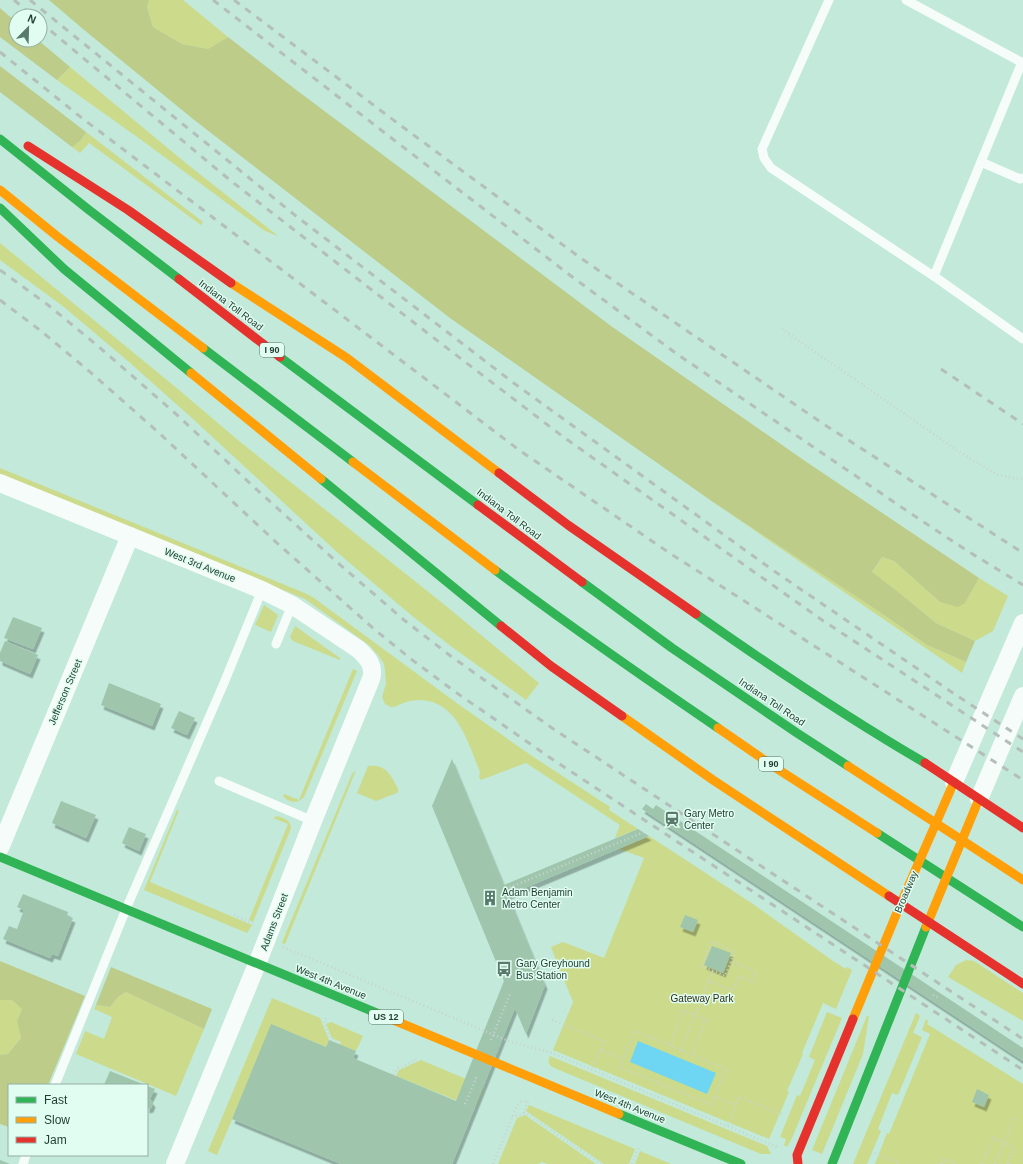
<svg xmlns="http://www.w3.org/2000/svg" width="1023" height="1164" viewBox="0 0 1023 1164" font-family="Arial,sans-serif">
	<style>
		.green { fill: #ccdb8b }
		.forest { fill: #bdcc89 }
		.water { fill: #6ed5f2 }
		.building { fill: #9fc6ad; filter: url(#shadow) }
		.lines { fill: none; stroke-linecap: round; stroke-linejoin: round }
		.path { stroke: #c9d4d0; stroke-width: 2.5; stroke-dasharray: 1 3; stroke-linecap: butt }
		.lane { stroke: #f6fcf9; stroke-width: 9 }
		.street { stroke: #f6fcf9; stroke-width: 18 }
		.fast { stroke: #30b455; stroke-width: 9 }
		.slow { stroke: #ff9f0a; stroke-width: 9 }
		.jam { stroke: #e5322d; stroke-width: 9 }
		.rail { stroke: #b4beba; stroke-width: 3; stroke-dasharray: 7 7; stroke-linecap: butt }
		.labels { text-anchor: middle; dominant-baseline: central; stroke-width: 3; stroke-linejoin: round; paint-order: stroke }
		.shield { fill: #e1fcf0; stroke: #59766a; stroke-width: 1 }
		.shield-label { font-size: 9px; font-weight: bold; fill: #1f3c30 }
		.street-label { font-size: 10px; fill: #1f3c30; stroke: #e1fcf0 }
		.poi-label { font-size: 10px; fill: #1f3c30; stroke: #e1fcf0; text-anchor: start }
		.park-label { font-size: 10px; fill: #2f2e17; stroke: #e1fcf0 }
	</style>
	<defs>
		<filter id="shadow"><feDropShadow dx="2.5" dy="4.5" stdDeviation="0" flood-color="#0004"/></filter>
	</defs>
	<rect width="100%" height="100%" fill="#c2e9d9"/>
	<g class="green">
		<path d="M149 0H183L228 37 208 49 182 44 153 27 147 7Z"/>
		<path d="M70 67 187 164 278 236 265 231 140 139 57 80Z"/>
		<path d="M86 132 203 222 201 225 89 143 80 153 72 147 81 140Z"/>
		<path d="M0 243 179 390 239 441 446 606 539 683 526 700 452 647 411 615 338 553 193 419 129 362 64 307 0 260Z"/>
		<path d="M0 468 307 594 314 598 458 704 532 756 610 807 609 810 638 829 615 838 620 825 526 763 481 780 479 777 480 772C468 743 458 702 421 700 415 700 408 701 403 703 399 705 396 707 391 707L385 704 382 697 386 684 385 671 384 664 378 655 369 645 305 599 0 474Z"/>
		<path d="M713 502 884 615 927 645 966 662 962 673Z"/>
		<path d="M882 557 894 561 940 602 965 603 979 578 1008 596 993 631 975 641 936 623 897 591 872 573Z"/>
		<path d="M264 605 278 615 271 632 255 625Z"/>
		<path d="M295 626 340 658V660L293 641 290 637Z"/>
		<path d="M353 669 357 671 304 797C298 804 289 803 283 796L284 794 299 800Z"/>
		<path d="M368 766C386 764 391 775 398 789V792L397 793 376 801 357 793Z"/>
		<path d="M356 770 285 944 282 943 283 940 352 774Z"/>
		<path d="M177 810H179L150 882 252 925 247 933 144 890Z"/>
		<path d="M277 816C283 818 291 820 291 828L253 922 249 920 288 824 273 818Z"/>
		<path d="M649 836 753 904 833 961 846 969 847 967 852 970 836 1009 823 1003 802 1053 803 1054 787 1091 789 1092 769 1139 553 1050 573 1002 551 947 563 942 604 958 644 858 619 849Z"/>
		<path d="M966 960 974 961 1023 993V1021L948 977 956 965Z"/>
		<path d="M126 992 204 1029 176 1096 76 1054 85 1031 104 1039 112 1017 94 1009 96 1005 110 1007 118 997Z"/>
		<path d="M272 998 320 1018 329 1040 326 1047 272 1025 217 1155 208 1151Z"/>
		<path d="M0 1000H12L22 1009 17 1021 21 1038 8 1054 0 1055Z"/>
		<path d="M827 1012 842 1018 792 1138 787 1147 784 1145 786 1139 780 1137 797 1095 800 1096 815 1060 809 1057Z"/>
		<path d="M916 1013 920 1016 913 1033 922 1037 898 1095 892 1093 878 1129 881 1131 867 1164H853Z"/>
		<path d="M867 1016H869L863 1054 822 1154 812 1150Z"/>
		<path d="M926 1019 928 1021 927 1024 1023 1084V1164H875L887 1133 889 1134 930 1034 922 1030Z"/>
		<path d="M331 1022 363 1036 356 1051 340 1045 341 1042 332 1038 326 1024Z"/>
		<path d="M550 1056 767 1146 771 1154H761L552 1067C548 1064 548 1061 550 1056Z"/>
		<path d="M421 1060 466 1079 469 1083 483 1089 475 1108 396 1076 399 1070Z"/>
		<path d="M529 1105 635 1149 629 1164H604L526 1111Z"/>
		<path d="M525 1115 596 1164H547L542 1162 538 1164H498L517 1118Z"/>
		<path d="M640 1151 671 1164H635Z"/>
	</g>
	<g class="forest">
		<path d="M49 0H149L147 7 153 27 182 44 208 49 228 37 295 89 611 326 805 461 979 578 965 603 958 607 940 602 894 561 882 557 872 572 897 591 936 623 975 641 966 662 927 645 884 615 713 502 450 318 193 119 83 29Z"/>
		<path d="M0 8 16 22V40H38L70 67 57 80 0 37Z"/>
		<path d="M0 66 86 132 81 140 72 147 0 92Z"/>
		<path d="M0 961 85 996 48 1085H9V1127L0 1124V1055L8 1054 21 1038 17 1021 22 1009 12 1000H0Z"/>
		<path d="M111 967 212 1009 204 1029 126 992 118 997 110 1007 96 1005Z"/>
	</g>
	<path class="water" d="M638 1041 716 1073 707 1094 630 1062Z"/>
	<g class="building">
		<path d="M13 617 42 628 33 649 4 638Z"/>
		<path d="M5 641 38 655 30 674 0 661V653Z"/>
		<path d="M109 683 161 704 152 726 101 705Z"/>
		<path d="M179 711 195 718 187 735 171 728Z"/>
		<path d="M452 759 504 885 638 829 649 836 508 895 545 985 526 1034 515 1008 452 1164H341L232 1119 271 1024 326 1047 329 1040 356 1051 353 1058 456 1101 504 981 432 806Z"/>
		<path d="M61 801 96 815 86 838 52 823Z"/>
		<path d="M646 804 653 809 656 805 1023 1048V1061L642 809Z"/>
		<path d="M129 827 146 834 139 851 122 843Z"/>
		<path d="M23 894 68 912 67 916 73 918 58 956 52 954 50 958 3 939 9 926 17 929 24 910 17 907Z"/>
		<path d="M685 915 698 920 693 932 680 927Z"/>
		<path d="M712 946 731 953 723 973 704 965Z"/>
		<path d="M110 1071 145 1085H104Z"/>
		<path d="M147 1086 155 1089 150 1099 153 1103 151 1108 147 1109Z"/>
		<path d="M977 1089 989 1095 984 1107 972 1102Z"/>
		<path d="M0 1160 10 1164H0Z"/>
	</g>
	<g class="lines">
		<g class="path">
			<path d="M782 329 958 451 998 475 1023 480"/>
			<path d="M506 889 644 832"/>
			<path d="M234 915 253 924"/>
			<path d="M712 942 735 952 725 976 702 966Z"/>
			<path d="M283 947 511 1042 552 1053 777 1147"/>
			<path d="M709 981 733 991 739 976 752 982 756 972 731 961"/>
			<path d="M933 995 939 998"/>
			<path d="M326 1018 324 1023 331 1039 339 1043V1044"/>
			<path d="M552 1020 604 1041 592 1070"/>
			<path d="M635 1031 726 1069 711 1105 620 1067Z"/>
			<path d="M491 1040 510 994"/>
			<path d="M670 1045 684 1011 706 1020 692 1054"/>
			<path d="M601 1050 623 1059"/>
			<path d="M681 1050 713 971"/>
			<path d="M394 1075 397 1068 415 1061 417 1056"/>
			<path d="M715 1097 736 1105"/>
			<path d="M465 1104 477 1076"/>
			<path d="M524 1112 601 1164"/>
			<path d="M728 1126 739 1097 783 1115"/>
			<path d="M875 1153 901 1164"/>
			<path d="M493 1164 516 1108C519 1102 522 1101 528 1101L523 1114 512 1117"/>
			<path d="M632 1164 639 1146"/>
			<path d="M941 1164 943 1159 956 1164"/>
			<path d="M982 1164 993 1138 1014 1147 1008 1164"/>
			<path d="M995 1164 1015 1116"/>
		</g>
		<g class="lane">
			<path d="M829 0 762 149 764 158 771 168 938 279 1023 339"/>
			<path d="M906 0 1023 63"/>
			<path d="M981 162 1020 179 1023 178"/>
			<path d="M934 276 1022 62"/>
			<path d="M276 644 292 605"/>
			<path d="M219 781 313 821"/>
			<path d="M55 1085 126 909 224 683 262 590"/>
			<path d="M23 1164 26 1155"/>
		</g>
		<g class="street">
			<path d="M0 483 262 590 292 605 358 649C368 658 375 666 371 679L313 821 257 964 175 1164"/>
			<path d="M954 782 1023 623"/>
			<path d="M979 799 1023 696"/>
			<path d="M0 848 130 536"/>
		</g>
		<g class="fast">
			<path d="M0 139 89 210 179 279"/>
			<path d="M0 208 64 269 191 373"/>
			<path d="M203 348 353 462"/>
			<path d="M280 357 478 505"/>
			<path d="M321 479 501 626"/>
			<path d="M495 570C568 625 643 677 718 728"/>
			<path d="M582 582 672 648 797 733 848 766"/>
			<path d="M696 614C770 666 846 717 925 763"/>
			<path d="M877 833 1023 927"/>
			<path d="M0 857 379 1014"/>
			<path d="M619 1114 741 1164"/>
			<path d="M832 1164 926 927"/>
		</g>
		<g class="slow">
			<path d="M0 190 58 237 203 348"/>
			<path d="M231 283 347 358 499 473"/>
			<path d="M191 373 321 479"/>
			<path d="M353 462 495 570"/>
			<path d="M622 716 713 780 889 896"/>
			<path d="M718 728 776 768 877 833"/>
			<path d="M848 766 1023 880"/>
			<path d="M926 927 979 799"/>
			<path d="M379 1014 619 1114"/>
			<path d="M853 1019 901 903 954 782"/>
		</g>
		<g class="jam">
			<path d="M28 146 128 210 231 283"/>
			<path d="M179 279 280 357"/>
			<path d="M499 473 568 525 696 614"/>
			<path d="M478 505 582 582"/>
			<path d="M501 626 551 666 622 716"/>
			<path d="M925 763 1023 828"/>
			<path d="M889 896 1023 984"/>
			<path d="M798 1164 797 1155 853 1019"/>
		</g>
		<g class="rail">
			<path d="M14 0 33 16"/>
			<path d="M30 0 296 216 515 384 774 571 953 693 1023 739"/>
			<path d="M213 0 394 140 571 276 677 354 910 513 966 550 1023 585"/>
			<path d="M234 0 400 125 582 259 822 423 1023 553"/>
			<path d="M40 22 231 181 430 335 562 436 822 620 1023 752"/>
			<path d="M0 52 78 115 519 450 668 552 1023 780"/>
			<path d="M0 270 48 305 98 346 176 414 255 488 338 563 404 620 452 657 552 728 1023 1039"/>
			<path d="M0 300 41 331 89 371 158 432 277 543 374 629 411 659 454 691 549 757 1023 1070"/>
			<path d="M941 369 1023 424"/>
		</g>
	</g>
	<defs>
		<symbol id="station-bare" viewBox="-9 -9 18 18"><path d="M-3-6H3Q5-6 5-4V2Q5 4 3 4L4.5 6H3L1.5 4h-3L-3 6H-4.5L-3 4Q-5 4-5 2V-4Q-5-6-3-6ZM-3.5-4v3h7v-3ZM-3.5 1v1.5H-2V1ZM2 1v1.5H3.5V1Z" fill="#58796b" stroke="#e1fcf0" stroke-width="2.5" paint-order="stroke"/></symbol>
		<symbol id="building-bare" viewBox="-9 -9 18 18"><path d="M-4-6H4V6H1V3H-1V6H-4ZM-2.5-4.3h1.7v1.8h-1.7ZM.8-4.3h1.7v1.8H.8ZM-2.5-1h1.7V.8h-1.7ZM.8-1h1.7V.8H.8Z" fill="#58796b" stroke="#e1fcf0" stroke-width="2.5" paint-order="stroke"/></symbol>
		<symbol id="bus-bare" viewBox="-9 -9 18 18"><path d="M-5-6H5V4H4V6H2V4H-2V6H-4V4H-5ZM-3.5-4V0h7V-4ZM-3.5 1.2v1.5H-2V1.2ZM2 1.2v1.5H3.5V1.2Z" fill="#58796b" stroke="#e1fcf0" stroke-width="2.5" paint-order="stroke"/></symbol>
	</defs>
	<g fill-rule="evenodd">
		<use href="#station-bare" x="661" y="808" width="22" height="22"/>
		<use href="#building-bare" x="479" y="887" width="22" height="22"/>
		<use href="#bus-bare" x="493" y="958" width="22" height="22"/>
	</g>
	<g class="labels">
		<g class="shield">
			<rect x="260" y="343" width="24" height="14" rx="3"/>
			<rect x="759" y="757" width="24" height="14" rx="3"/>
			<rect x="369" y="1010" width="34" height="14" rx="3"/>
		</g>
		<g class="shield-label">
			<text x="272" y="350">I 90</text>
			<text x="771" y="764">I 90</text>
			<text x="386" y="1017">US 12</text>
		</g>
		<g class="street-label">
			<text transform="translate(231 305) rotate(37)">Indiana Toll Road</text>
			<text transform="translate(509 514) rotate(37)">Indiana Toll Road</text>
			<text transform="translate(200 565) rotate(22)">West 3rd Avenue</text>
			<text transform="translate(65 692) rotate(-67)">Jefferson Street</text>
			<text transform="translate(772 702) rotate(34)">Indiana Toll Road</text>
			<text transform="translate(906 892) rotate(-67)">Broadway</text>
			<text transform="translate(274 922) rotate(-69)">Adams Street</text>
			<text transform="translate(331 982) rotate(22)">West 4th Avenue</text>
			<text transform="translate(630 1106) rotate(22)">West 4th Avenue</text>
		</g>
		<g class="poi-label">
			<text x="684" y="813">Gary Metro<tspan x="684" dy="12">Center</tspan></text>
			<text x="502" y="892">Adam Benjamin<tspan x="502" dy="12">Metro Center</tspan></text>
			<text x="516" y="963">Gary Greyhound<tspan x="516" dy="12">Bus Station</tspan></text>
		</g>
		<g class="park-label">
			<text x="702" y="998">Gateway Park</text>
		</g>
	</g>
	<rect x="8" y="1084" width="140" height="72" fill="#e1fcf0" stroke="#93afa3"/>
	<rect x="16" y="1097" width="20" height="6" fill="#30b455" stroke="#93afa3"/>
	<text x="44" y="1104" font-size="12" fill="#1f3c30">Fast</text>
	<rect x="16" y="1117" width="20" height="6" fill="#ff9f0a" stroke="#93afa3"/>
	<text x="44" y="1124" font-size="12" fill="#1f3c30">Slow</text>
	<rect x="16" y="1137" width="20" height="6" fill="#e5322d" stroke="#93afa3"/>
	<text x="44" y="1144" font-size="12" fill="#1f3c30">Jam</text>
	<g transform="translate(28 28) rotate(23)"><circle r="19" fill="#e1fcf0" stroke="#93afa3"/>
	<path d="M0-3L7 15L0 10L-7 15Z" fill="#58796b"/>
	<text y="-6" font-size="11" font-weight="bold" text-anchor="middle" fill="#1f3c30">N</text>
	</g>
</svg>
